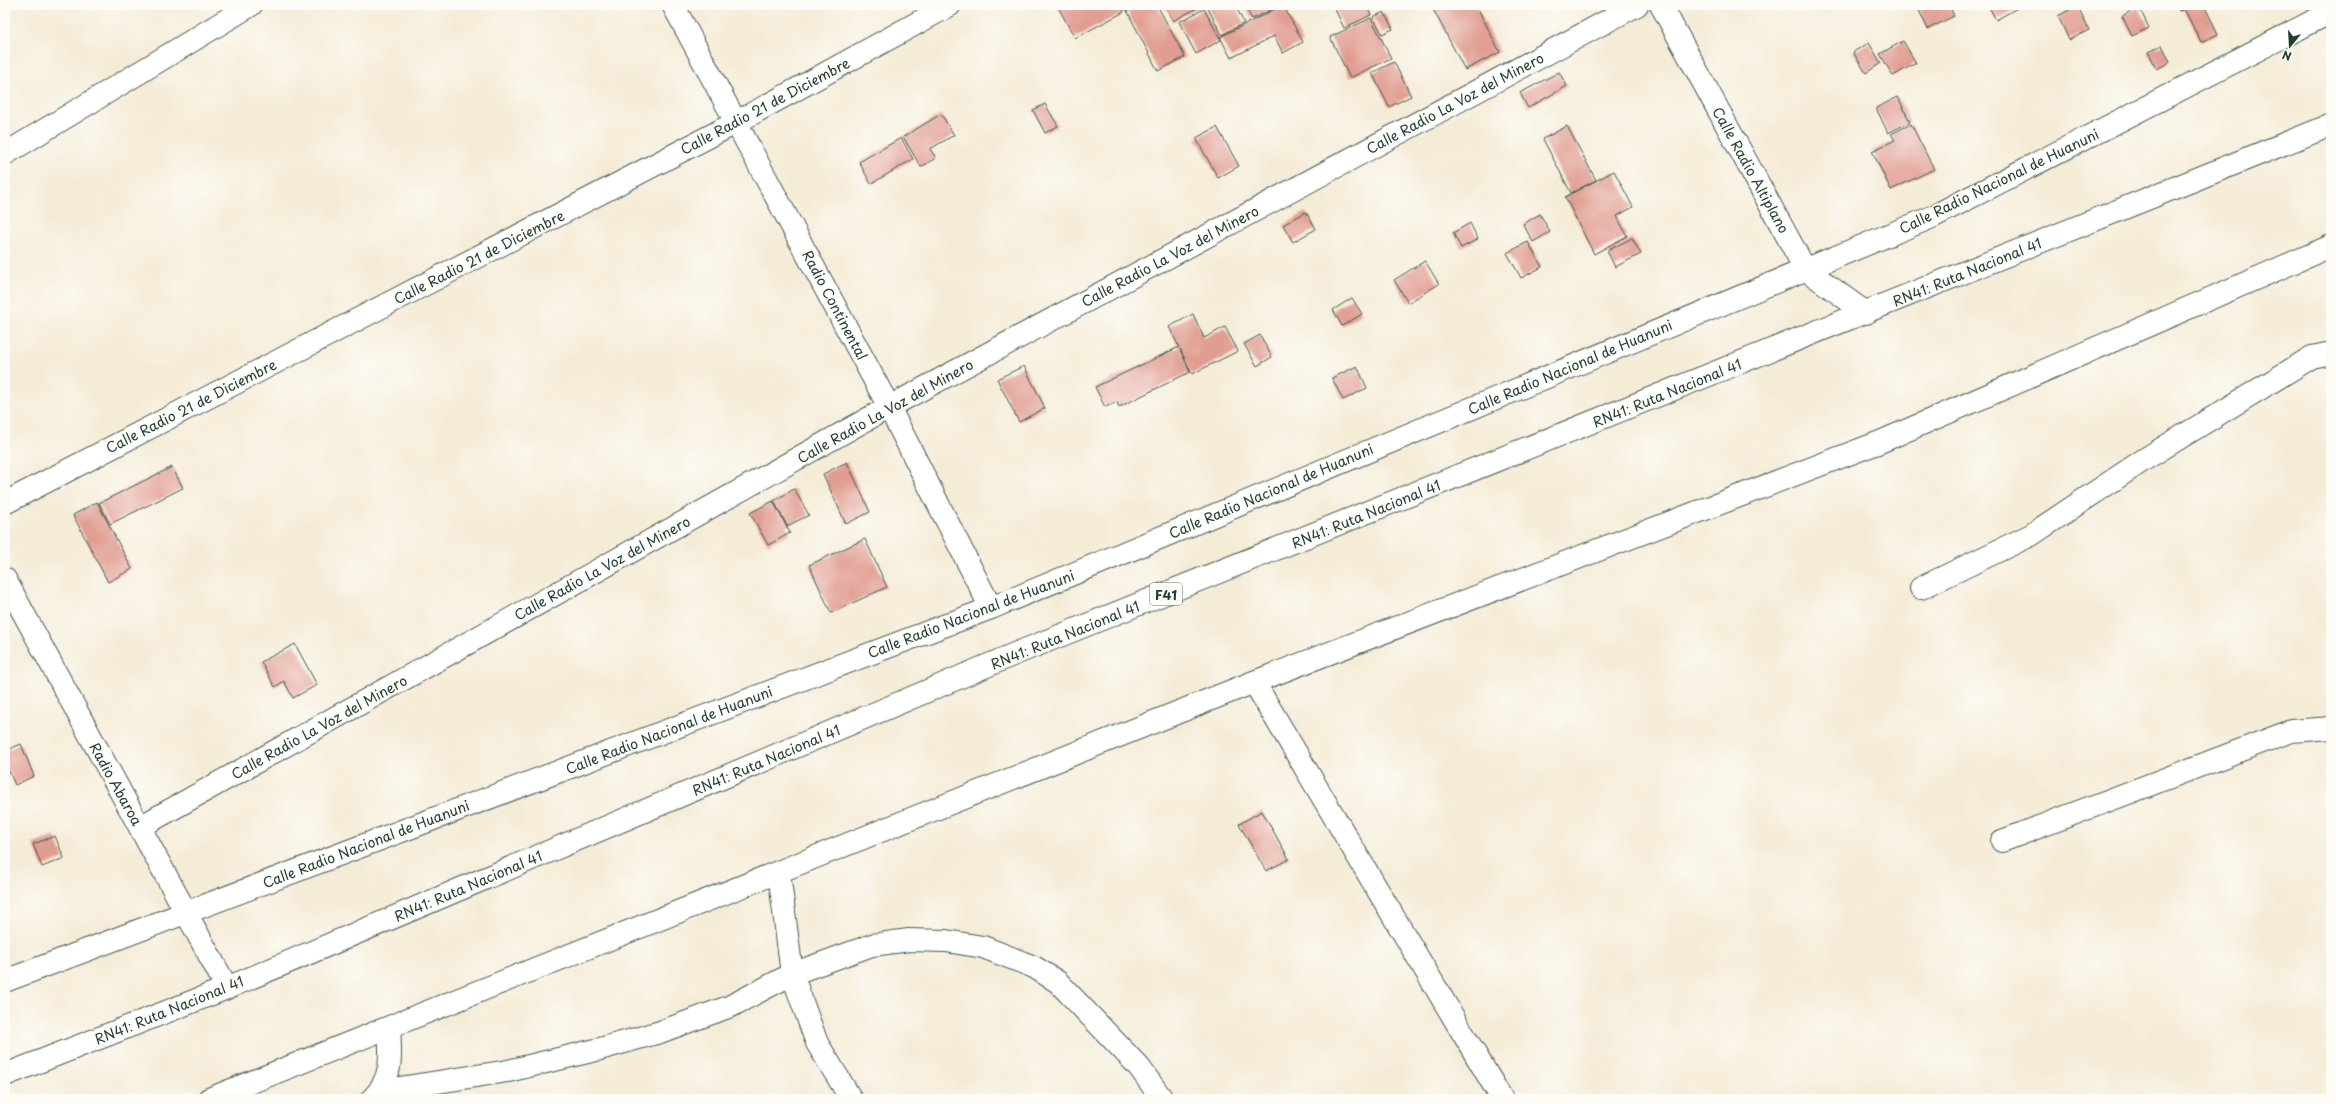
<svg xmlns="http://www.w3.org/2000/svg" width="2336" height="1104" viewBox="0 0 2336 1104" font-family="'Playpen Sans',sans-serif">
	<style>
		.building { fill: #e19d92 }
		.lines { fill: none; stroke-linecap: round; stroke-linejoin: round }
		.minor-casing { stroke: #3f574c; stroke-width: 24 }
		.major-casing { stroke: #3f574c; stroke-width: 24 }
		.minor { stroke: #fff; stroke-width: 22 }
		.major { stroke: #fff; stroke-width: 22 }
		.labels { text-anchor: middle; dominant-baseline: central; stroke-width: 3.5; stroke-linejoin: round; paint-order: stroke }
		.shield { fill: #fdfcf7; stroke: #62766e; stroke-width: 1 }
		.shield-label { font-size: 13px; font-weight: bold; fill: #1f3d34 }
		.street-label { font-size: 14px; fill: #1f3d34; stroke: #fdfcf7 }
	</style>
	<rect width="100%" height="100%" fill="#fdfcf7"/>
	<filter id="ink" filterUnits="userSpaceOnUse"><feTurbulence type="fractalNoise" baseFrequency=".025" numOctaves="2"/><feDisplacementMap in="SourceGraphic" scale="8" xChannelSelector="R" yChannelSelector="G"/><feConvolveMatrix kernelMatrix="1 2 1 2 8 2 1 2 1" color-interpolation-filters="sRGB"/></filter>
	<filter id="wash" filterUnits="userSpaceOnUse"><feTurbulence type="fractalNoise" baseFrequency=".012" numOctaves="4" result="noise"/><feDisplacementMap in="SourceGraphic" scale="16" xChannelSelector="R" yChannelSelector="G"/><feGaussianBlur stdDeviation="0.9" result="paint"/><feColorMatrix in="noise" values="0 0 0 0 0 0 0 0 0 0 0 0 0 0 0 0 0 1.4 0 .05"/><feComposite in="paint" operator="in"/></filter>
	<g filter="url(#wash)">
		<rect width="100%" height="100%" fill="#f5ecd7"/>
		<g id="blocks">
			<g class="building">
				<path d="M1057 5H1120L1124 12 1075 38Z"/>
				<path d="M1124 5H1157L1185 57 1158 71Z"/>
				<path d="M1165 5H1203L1173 21Z"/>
				<path d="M1206 5H1235L1244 23 1222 35Z"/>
				<path d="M1244 5H1281L1252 19Z"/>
				<path d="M1283 5 1303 42 1283 53 1274 36 1231 58 1220 37Z"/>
				<path d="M1333 5H1366L1371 15 1344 28Z"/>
				<path d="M1431 5H1476L1500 52 1465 70Z"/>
				<path d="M1920 5H1949L1954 16 1928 29 1917 6Z"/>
				<path d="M1988 5H2017L2019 7 1996 20Z"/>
				<path d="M2177 5H2204L2218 34 2201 42 2184 9 2180 11Z"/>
				<path d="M2077 6 2089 30 2069 40 2058 16Z"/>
				<path d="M2139 7 2149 28 2132 36 2122 16Z"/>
				<path d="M1204 9 1221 40 1196 54 1179 22Z"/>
				<path d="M1384 12 1393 29 1382 34 1373 17Z"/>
				<path d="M1371 18 1391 58 1350 78 1330 37Z"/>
				<path d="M1903 41 1916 63 1893 76 1880 54Z"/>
				<path d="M1869 43 1881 63 1866 73 1853 52Z"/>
				<path d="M2162 45 2170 62 2157 69 2148 52Z"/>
				<path d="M1394 62 1411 96 1389 107 1372 73Z"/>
				<path d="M1559 72 1567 86 1528 108 1520 93Z"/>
				<path d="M1898 97 1910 122 1888 133 1876 108Z"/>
				<path d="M1045 104 1058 126 1045 133 1033 110Z"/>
				<path d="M941 114 954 135 930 149 936 158 921 167 903 137Z"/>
				<path d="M1911 124 1934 169 1891 190 1872 151 1895 140 1891 134Z"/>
				<path d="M1567 126 1596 180 1571 193 1543 139Z"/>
				<path d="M1217 127 1239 166 1218 178 1196 138Z"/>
				<path d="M901 138 913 159 871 184 859 162Z"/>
				<path d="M1614 171 1633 207 1617 216 1627 236 1594 254 1565 197Z"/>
				<path d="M1306 212 1316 229 1293 242 1283 225Z"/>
				<path d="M1540 214 1550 232 1533 242 1523 224Z"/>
				<path d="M1470 223 1478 239 1461 248 1453 233Z"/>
				<path d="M1632 238 1641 254 1615 267 1607 251Z"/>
				<path d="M1528 242 1542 267 1521 278 1507 253Z"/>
				<path d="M1425 261 1439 284 1408 303 1394 280Z"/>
				<path d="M1352 298 1362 314 1342 326 1333 310Z"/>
				<path d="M1193 314 1204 338 1225 327 1238 351 1192 374 1180 349 1190 372 1119 407 1117 402 1105 407 1095 387 1179 347 1169 327Z"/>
				<path d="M1260 335 1272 357 1257 366 1244 344Z"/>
				<path d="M1024 366 1045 408 1019 422 997 379Z"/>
				<path d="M1357 366 1367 388 1343 400 1332 378Z"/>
				<path d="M847 462 870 512 846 524 823 474Z"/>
				<path d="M172 467 183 488 110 524 99 503Z"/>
				<path d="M794 489 809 515 787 526 774 501Z"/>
				<path d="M773 501 790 533 768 545 750 513Z"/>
				<path d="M97 502 132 569 108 582 73 515Z"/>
				<path d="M865 539 887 587 831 613 809 565Z"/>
				<path d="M295 644 317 685 293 698 284 681 275 687 261 662Z"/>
				<path d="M21 744 34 776 15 785 5 762V751Z"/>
				<path d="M1262 811 1289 859 1266 871 1239 824Z"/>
				<path d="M55 836 64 858 42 867 33 844Z"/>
			</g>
		</g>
	</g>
	<g filter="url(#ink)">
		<use href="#blocks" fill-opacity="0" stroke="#3f574c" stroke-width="1"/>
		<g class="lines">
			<defs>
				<g id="minor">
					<path d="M673 5 889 407 991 608"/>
					<path d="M1661 5 1805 269 1866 313"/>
					<path d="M5 154 251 5"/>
					<path d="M5 503 737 122 950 5"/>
					<path d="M5 579 227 988"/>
					<path d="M1921 588 2031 535 2145 459 2312 357 2331 353"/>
					<path d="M1254 682 1502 1099"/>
					<path d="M140 827 889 407 1637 5"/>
					<path d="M2002 841 2291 731 2331 728"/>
					<path d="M779 873 792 974 817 1043 851 1099"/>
					<path d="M5 981 991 608 1932 217 2331 12"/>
					<path d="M380 1091 508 1071 600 1049 660 1032 731 1006 792 974 872 945 909 940 946 941 983 947 1034 967 1058 982 1139 1067 1162 1099"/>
					<path d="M372 1099C393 1079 391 1055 389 1029"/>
				</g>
				<g id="major">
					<path d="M5 1075 227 988 1017 653 2331 125"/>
					<path d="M209 1099 1254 682 1880 442 2331 246"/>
				</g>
			</defs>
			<use href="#minor" class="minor-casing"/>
			<use href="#major" class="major-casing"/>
			<use href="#minor" class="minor"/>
			<use href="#major" class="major"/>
		</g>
	</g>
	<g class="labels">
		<rect class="shield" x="1150" y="583" width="32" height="22" rx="3"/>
		<g class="shield-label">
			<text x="1166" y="594">F41</text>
		</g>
		<g class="street-label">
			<text transform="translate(1455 103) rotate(-28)">Calle Radio La Voz del Minero</text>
			<text transform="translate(765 106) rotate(-28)">Calle Radio 21 de Diciembre</text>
			<text transform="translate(1751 170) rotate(61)">Calle Radio Altiplano</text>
			<text transform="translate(1999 181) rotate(-26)">Calle Radio Nacional de Huanuni</text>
			<text transform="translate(1170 256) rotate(-28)">Calle Radio La Voz del Minero</text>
			<text transform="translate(479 257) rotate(-27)">Calle Radio 21 de Diciembre</text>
			<text transform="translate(1967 272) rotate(-22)">RN41: Ruta Nacional 41</text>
			<text transform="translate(835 305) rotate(62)">Radio Continental</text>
			<text transform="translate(1570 367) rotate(-23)">Calle Radio Nacional de Huanuni</text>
			<text transform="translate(1667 393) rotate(-22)">RN41: Ruta Nacional 41</text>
			<text transform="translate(191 406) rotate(-27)">Calle Radio 21 de Diciembre</text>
			<text transform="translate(885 411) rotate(-29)">Calle Radio La Voz del Minero</text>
			<text transform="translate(1271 491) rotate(-23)">Calle Radio Nacional de Huanuni</text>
			<text transform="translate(1366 514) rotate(-22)">RN41: Ruta Nacional 41</text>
			<text transform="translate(602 568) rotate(-29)">Calle Radio La Voz del Minero</text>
			<text transform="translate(971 614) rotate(-21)">Calle Radio Nacional de Huanuni</text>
			<text transform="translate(1065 635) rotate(-22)">RN41: Ruta Nacional 41</text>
			<text transform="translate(319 727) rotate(-29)">Calle Radio La Voz del Minero</text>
			<text transform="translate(669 730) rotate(-21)">Calle Radio Nacional de Huanuni</text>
			<text transform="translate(766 760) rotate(-23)">RN41: Ruta Nacional 41</text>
			<text transform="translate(116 784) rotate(61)">Radio Abaroa</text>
			<text transform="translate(366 844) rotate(-21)">Calle Radio Nacional de Huanuni</text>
			<text transform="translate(468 886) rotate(-23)">RN41: Ruta Nacional 41</text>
			<text transform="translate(169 1010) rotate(-22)">RN41: Ruta Nacional 41</text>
		</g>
	</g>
	<rect width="2336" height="1104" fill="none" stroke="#fdfcf7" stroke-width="20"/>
	<g transform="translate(2290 46) rotate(198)" stroke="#fdfcf7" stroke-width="3" paint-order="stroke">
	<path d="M0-3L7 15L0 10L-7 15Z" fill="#1f3d34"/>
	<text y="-6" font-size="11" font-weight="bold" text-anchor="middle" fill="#1f3d34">N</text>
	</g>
</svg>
